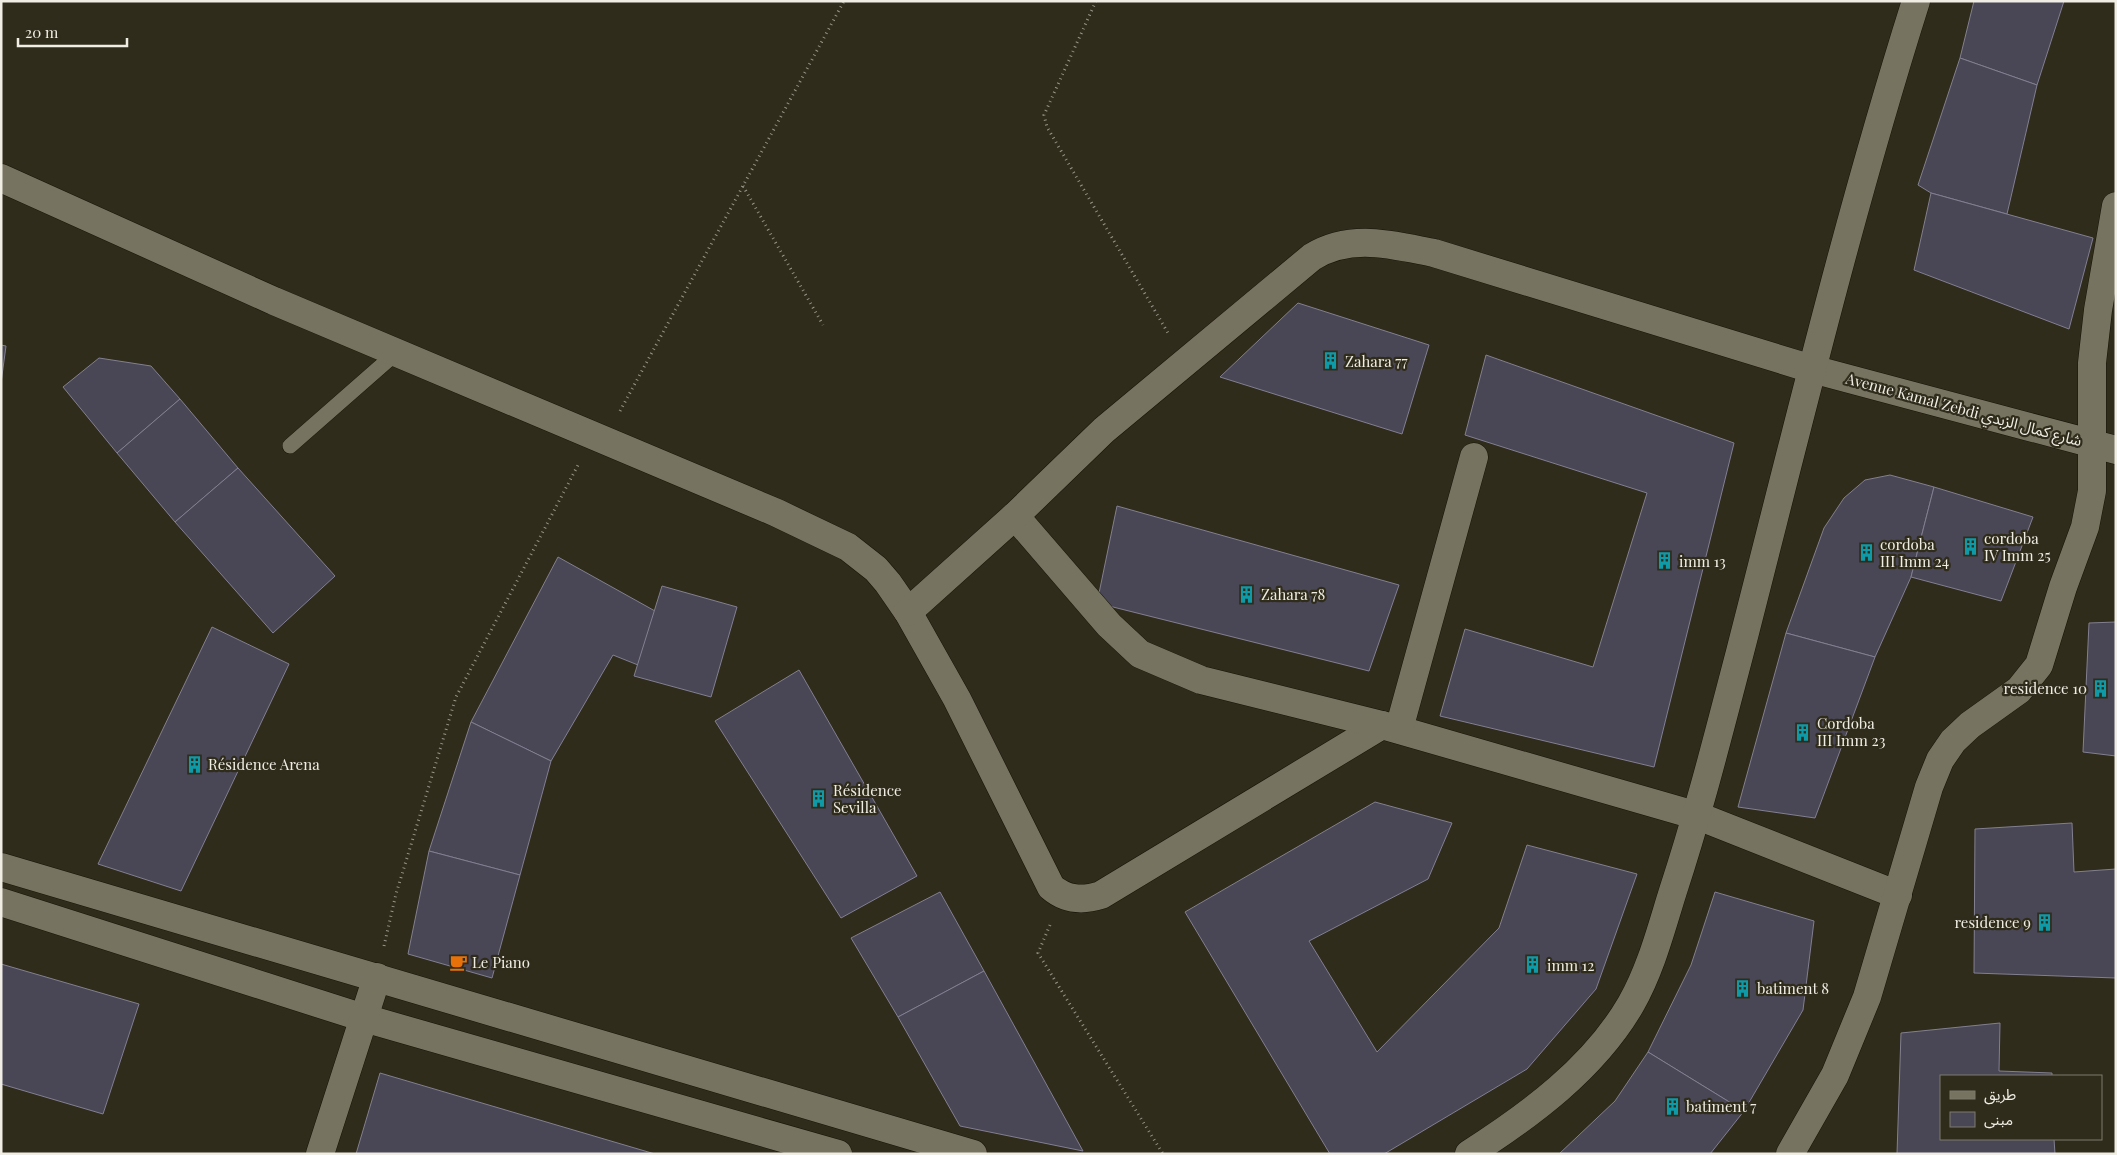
<svg xmlns="http://www.w3.org/2000/svg" width="2117" height="1155" viewBox="0 0 2117 1155" font-family="'Playfair Display','Noto Sans Arabic',serif">
	<style>
		.building { fill: #494656; stroke: #827f91 }
		.lines { fill: none; stroke-linecap: round; stroke-linejoin: round }
		.lane-casing { stroke: #181406; stroke-width: 16 }
		.street-casing { stroke: #181406; stroke-width: 29 }
		.path { stroke: #989588; stroke-width: 3; stroke-dasharray: 1 4; stroke-linecap: butt }
		.lane { stroke: #777361; stroke-width: 15 }
		.street { stroke: #777361; stroke-width: 28 }
		.labels { text-anchor: middle; dominant-baseline: central; stroke-width: 4.5; stroke-linejoin: round; paint-order: stroke }
		.poi-label { font-size: 15px; fill: #f0eee4; stroke: #302c1c; text-anchor: start }
		.street-label { font-size: 15px; fill: #f0eee4; stroke: #302c1c }
	</style>
	<rect width="100%" height="100%" fill="#302c1c"/>
	<g class="building">
		<path d="M1974 1H2064L2037 85 1960 58Z"/>
		<path d="M1960 58 2037 85 2007 214 1931 193 1918 185Z"/>
		<path d="M1931 193 2093 238 2069 329 1914 270Z"/>
		<path d="M1298 303 1429 345 1402 434 1220 377Z"/>
		<path d="M1 345 6 346 1 383Z"/>
		<path d="M1486 355 1734 443 1654 767 1440 716 1465 629 1593 667 1647 493 1465 435Z"/>
		<path d="M99 358 151 366 180 399 117 453 63 387Z"/>
		<path d="M180 399 238 468 175 522 117 453Z"/>
		<path d="M238 468 335 576 273 633 175 522Z"/>
		<path d="M1890 475 1934 487 1911 577 1875 657 1786 633 1824 528 1844 498 1865 480Z"/>
		<path d="M1934 487 2033 517 2001 601 1911 577Z"/>
		<path d="M1117 506 1399 585 1369 671 1097 603Z"/>
		<path d="M558 557 655 611 638 665 613 655 551 761 471 722Z"/>
		<path d="M662 586 737 607 711 697 634 676Z"/>
		<path d="M2116 622V756L2083 752 2089 623Z"/>
		<path d="M212 627 289 664 181 891 98 864Z"/>
		<path d="M1786 633 1875 657 1815 818 1738 807Z"/>
		<path d="M799 670 917 876 841 918 715 721Z"/>
		<path d="M471 722 551 761 520 875 429 851Z"/>
		<path d="M1375 802 1452 823 1428 879 1309 941 1377 1052 1499 928 1527 845 1637 874 1596 989 1527 1069 1384 1154H1330L1185 912Z"/>
		<path d="M2072 823 2074 872 2116 869V978L1974 973 1975 829Z"/>
		<path d="M429 851 520 875 492 978 408 954Z"/>
		<path d="M940 892 984 971 898 1017 851 938Z"/>
		<path d="M1715 892 1814 921 1803 1010 1744 1111 1648 1052 1691 965Z"/>
		<path d="M1 964 139 1004 103 1114 1 1084Z"/>
		<path d="M984 971 1083 1151 960 1126 898 1017Z"/>
		<path d="M2000 1023 1999 1071 2052 1073V1076H1941V1139H2054L2055 1154H1897L1901 1033Z"/>
		<path d="M1648 1052 1744 1111 1710 1154H1559L1615 1101Z"/>
		<path d="M380 1073 655 1154H356Z"/>
	</g>
	<g class="lines">
		<defs>
			<path id="lane" d="M290 446 396 353"/>
			<g id="street">
				<path d="M1 178 274 301 777 513 848 547 876 569 888 583 908 612 957 699 1051 887C1066 900 1082 901 1101 895L1382 725 1698 816 1898 895"/>
				<path d="M1015 516 1109 625 1140 654 1201 680 1382 725"/>
				<path d="M908 612 1015 516 1104 430 1312 257C1351 233 1392 245 1434 253L1812 369 2116 450"/>
				<path d="M1399 729 1474 457"/>
				<path d="M1 867 973 1154"/>
				<path d="M1 902 364 1018 838 1154"/>
				<path d="M320 1154 377 977"/>
				<path d="M1469 1154C1530 1115 1594 1068 1631 1004 1651 969 1661 929 1673 891 1699 812 1719 732 1740 652 1796 434 1848 216 1916 1"/>
				<path d="M1790 1154 1835 1075 1867 997 1929 787 1940 760 1953 741 1970 725 2019 690 2039 665 2063 587 2085 527 2092 491V363L2098 310 2116 206"/>
			</g>
		</defs>
		<use href="#lane" class="lane-casing"/>
		<use href="#street" class="street-casing"/>
		<g class="path">
			<path d="M1096 1 1044 115 1047 127 1168 333"/>
			<path d="M743 186 823 325"/>
			<path d="M620 411 844 1"/>
			<path d="M1050 925 1038 953 1163 1154"/>
			<path d="M384 946 396 894 456 697 578 465"/>
		</g>
		<use href="#lane" class="lane"/>
		<use href="#street" class="street"/>
	</g>
	<defs>
		<symbol id="building-bare" viewBox="-9 -9 18 18"><path d="M-4-6H4V6H1V3H-1V6H-4ZM-2.5-4.3h1.7v1.8h-1.7ZM.8-4.3h1.7v1.8H.8ZM-2.5-1h1.7V.8h-1.7ZM.8-1h1.7V.8H.8Z" fill="#0f9aa8" stroke="#302c1c" stroke-width="2.5" paint-order="stroke"/></symbol>
		<symbol id="cafe-bare" viewBox="-9 -9 18 18"><path d="M-5.5-4.5H6V0H3Q3 3.5 0 3.5H-2.5Q-5.5 3.5-5.5 0ZM3-3.2v2h1.7v-2ZM-6 4.5H4V6H-6Z" fill="#e8710a" stroke="#302c1c" stroke-width="2.5" paint-order="stroke"/></symbol>
	</defs>
	<g fill-rule="evenodd">
		<use href="#building-bare" x="1318" y="348" width="25" height="25"/>
		<use href="#building-bare" x="1958" y="534" width="25" height="25"/>
		<use href="#building-bare" x="1854" y="540" width="25" height="25"/>
		<use href="#building-bare" x="1652" y="548" width="25" height="25"/>
		<use href="#building-bare" x="1234" y="582" width="25" height="25"/>
		<use href="#building-bare" x="2088" y="676" width="25" height="25"/>
		<use href="#building-bare" x="1790" y="720" width="25" height="25"/>
		<use href="#building-bare" x="182" y="752" width="25" height="25"/>
		<use href="#building-bare" x="806" y="786" width="25" height="25"/>
		<use href="#building-bare" x="2032" y="910" width="25" height="25"/>
		<use href="#cafe-bare" x="446" y="950" width="25" height="25"/>
		<use href="#building-bare" x="1520" y="952" width="25" height="25"/>
		<use href="#building-bare" x="1730" y="976" width="25" height="25"/>
		<use href="#building-bare" x="1660" y="1094" width="25" height="25"/>
	</g>
	<g class="labels">
		<g class="poi-label">
			<text x="1345" y="361">Zahara 77</text>
			<text x="1984" y="538">cordoba<tspan x="1984" dy="17">IV Imm 25</tspan></text>
			<text x="1880" y="544">cordoba<tspan x="1880" dy="17">III Imm 24</tspan></text>
			<text x="1679" y="561">imm 13</text>
			<text x="1261" y="594">Zahara 78</text>
			<text x="2087" y="688" text-anchor="end">residence 10</text>
			<text x="1817" y="723">Cordoba<tspan x="1817" dy="17">III Imm 23</tspan></text>
			<text x="208" y="764">Résidence Arena</text>
			<text x="833" y="790">Résidence<tspan x="833" dy="17">Sevilla</tspan></text>
			<text x="2031" y="922" text-anchor="end">residence 9</text>
			<text x="472" y="962">Le Piano</text>
			<text x="1547" y="965">imm 12</text>
			<text x="1757" y="988">batiment 8</text>
			<text x="1686" y="1106">batiment 7</text>
		</g>
		<g class="street-label">
			<text transform="translate(1964 409) rotate(15)">Avenue Kamal Zebdi شارع كمال الزبدي</text>
		</g>
	</g>
	<rect width="2117" height="1155" fill="none" stroke="#f0eee4" stroke-width="5"/>
	<rect x="1940" y="1075" width="162" height="65" fill="#302c1c" stroke="#7d7a6c"/>
	<rect x="1950" y="1091" width="25" height="8" fill="#777361" stroke="#7d7a6c"/>
	<text x="1984" y="1100" font-size="15" fill="#f0eee4">طريق</text>
	<rect x="1950" y="1112" width="25" height="15" fill="#494656" stroke="#7d7a6c"/>
	<text x="1984" y="1125" font-size="15" fill="#f0eee4">مبنى</text>
	<path d="M18 38v8h109v-8" fill="none" stroke="#f0eee4" stroke-width="2.5"/>
	<text x="25" y="38" font-size="15" fill="#f0eee4" stroke="#302c1c" stroke-width="4" paint-order="stroke">20 m</text>
</svg>
